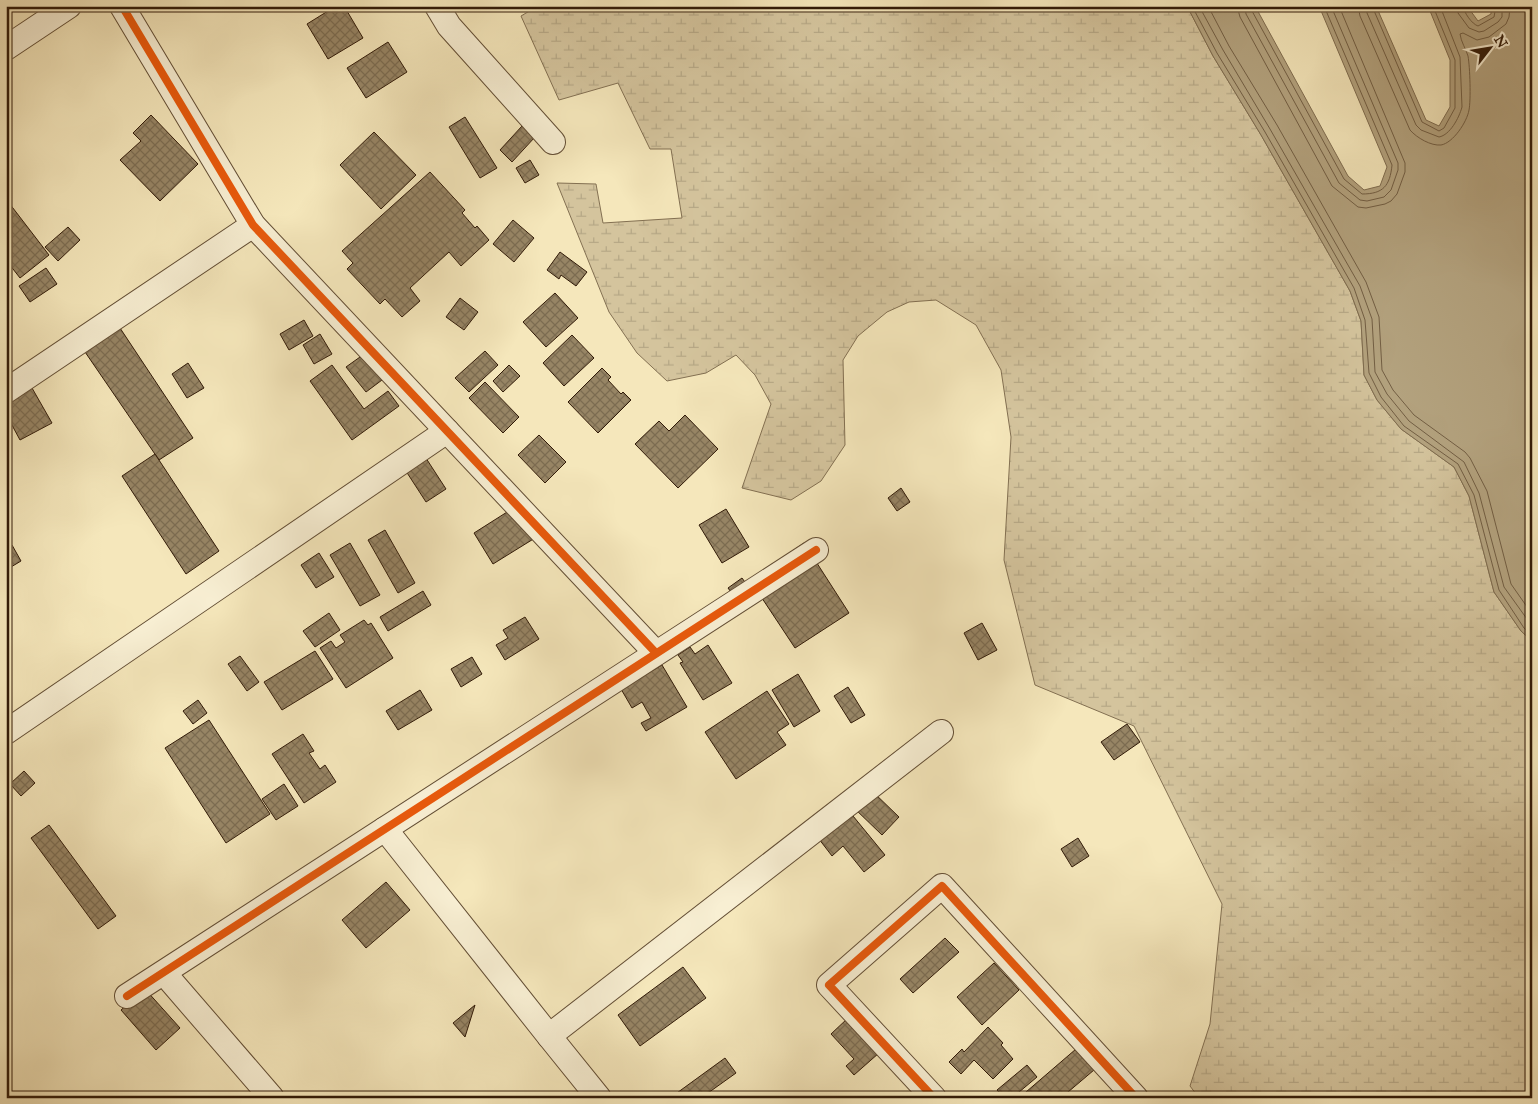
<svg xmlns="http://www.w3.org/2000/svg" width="1538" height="1104" viewBox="0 0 1538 1104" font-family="'IM FELL Great Primer',serif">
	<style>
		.wetland { fill: url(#wetland-marsh); stroke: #837052 }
		.water { fill: #b3a27e; stroke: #7f6c4f }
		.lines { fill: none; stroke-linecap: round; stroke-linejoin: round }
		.shore { stroke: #725e43; stroke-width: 1 }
		.building { fill: url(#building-cross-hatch); stroke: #321b08 }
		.street-casing { stroke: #634e35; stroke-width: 26 }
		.street { stroke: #f8efd3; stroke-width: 24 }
		.cycleway-casing { stroke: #f8efd3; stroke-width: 11 }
		.cycleway { stroke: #e8590c; stroke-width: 8 }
	</style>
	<defs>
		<pattern id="wetland-marsh" width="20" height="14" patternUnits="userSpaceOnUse" patternTransform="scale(1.25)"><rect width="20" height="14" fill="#d4c49d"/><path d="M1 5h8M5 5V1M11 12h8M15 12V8" fill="none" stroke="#b6a886"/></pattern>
		<pattern id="building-cross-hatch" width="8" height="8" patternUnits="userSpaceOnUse" patternTransform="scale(1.25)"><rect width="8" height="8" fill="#978565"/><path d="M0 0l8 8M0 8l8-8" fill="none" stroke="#7c6c51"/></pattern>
	</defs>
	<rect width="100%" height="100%" fill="#f5e7bb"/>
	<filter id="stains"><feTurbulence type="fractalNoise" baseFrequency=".004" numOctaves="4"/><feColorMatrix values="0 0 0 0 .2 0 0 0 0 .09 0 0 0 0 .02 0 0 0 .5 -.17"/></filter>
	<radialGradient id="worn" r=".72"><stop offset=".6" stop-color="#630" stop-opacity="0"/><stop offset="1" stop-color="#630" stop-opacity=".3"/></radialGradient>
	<path class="wetland" d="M538 6H1187L1213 56 1261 135 1350 291 1361 321 1364 375 1377 400 1401 429 1454 467 1469 496 1494 592 1521 631 1532 641V1098H1199L1190 1086 1210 1024 1222 904 1134 726 1035 685 1004 560 1011 437 1001 370 976 325 936 300 909 302 887 312 858 336 843 360 845 445 821 481 791 500 742 488 771 404 755 375 736 355 706 373 667 381 637 353 609 312 557 183 596 184 603 223 682 218 671 149H650L618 83 559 100 521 16Z"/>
	<path class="water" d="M1187 6H1255L1348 176 1364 190 1380 186 1387 167 1319 6H1376L1426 120 1439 126 1450 107V60L1428 6H1467L1478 21 1491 14V6H1532V641L1521 631 1494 592 1469 496 1454 467 1401 429 1377 400 1364 375 1361 321 1350 291 1261 135 1213 56Z"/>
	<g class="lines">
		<g class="shore">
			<path d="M1192 6 1217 53 1265 132 1354 288 1365 320 1369 373 1381 397 1404 426 1458 464 1474 495 1499 590 1524 628 1532 635"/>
			<path d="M1199 6 1223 50 1270 129 1360 286 1372 319 1375 372 1387 394 1409 421 1464 462 1479 493 1504 587 1532 626"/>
			<path d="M1208 6 1229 46 1277 125 1366 282 1379 317 1382 370 1393 390 1414 415 1465 452 1470 458 1487 491 1511 584 1532 614"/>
			<path d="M1237 6 1240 17 1332 186 1358 207 1366 208 1385 204 1391 201 1397 194 1405 172V163L1339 6"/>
			<path d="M1245 6 1246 14 1339 183 1360 200 1367 201 1384 197 1391 190 1398 170V163L1331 6"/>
			<path d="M1251 6 1252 11 1344 179 1362 194C1383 194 1390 186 1392 165L1324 6"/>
			<path d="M1358 6 1360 16 1410 130C1417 138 1431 146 1441 145 1453 143 1467 122 1469 110 1471 100 1470 67 1468 56 1466 49 1461 42 1460 34L1463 33 1477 40 1489 37 1506 24 1509 17 1510 6"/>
			<path d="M1366 6 1367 13 1416 125 1421 130 1439 137C1450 135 1459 118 1462 107L1460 57 1440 6"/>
			<path d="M1372 6 1422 122 1439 131 1444 128 1455 108V60L1433 6"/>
			<path d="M1457 6 1458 13 1469 28 1479 32 1484 31 1498 22 1502 17V6"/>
			<path d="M1463 6C1464 13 1472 24 1478 26L1494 17 1496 6"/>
		</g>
	</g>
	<g class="building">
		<path d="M336 6H344L363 38 328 59 307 24Z"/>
		<path d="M388 42 407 72 366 98 347 68Z"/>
		<path d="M151 115 198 164 160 201 120 160 141 141 133 133Z"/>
		<path d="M465 117 497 168 480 178 449 127Z"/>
		<path d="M522 126 535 137 512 162 500 150Z"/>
		<path d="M374 132 416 175 381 209 340 165Z"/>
		<path d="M530 160 539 175 525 183 516 168Z"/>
		<path d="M430 172 465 210 462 213 475 228 477 226 489 240 461 266 449 252 410 288 420 301 402 317 385 299 380 304 347 269 353 263 342 251Z"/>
		<path d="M6 199 49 255 20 278 6 260Z"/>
		<path d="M513 220 534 238 514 262 493 244Z"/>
		<path d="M68 227 80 240 58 261 45 247Z"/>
		<path d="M560 252 587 272 576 286 561 275 559 279 547 270Z"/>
		<path d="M46 268 57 284 30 302 19 286Z"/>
		<path d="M555 293 578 318 546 347 523 322Z"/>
		<path d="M460 298 478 312 464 330 446 317Z"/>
		<path d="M304 320 313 336 289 350 280 334Z"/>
		<path d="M118 325 193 438 159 460 83 349Z"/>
		<path d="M320 334 332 354 314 364 303 345Z"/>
		<path d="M572 335 594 358 564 386 543 363Z"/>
		<path d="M485 351 498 365 469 392 455 378Z"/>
		<path d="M367 352 386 377 366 392 346 367Z"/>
		<path d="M188 363 204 388 187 398 172 374Z"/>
		<path d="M332 365 364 409 388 391 399 406 352 440 310 381Z"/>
		<path d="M509 365 520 376 503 392 493 381Z"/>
		<path d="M602 368 611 377 608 380 621 394 623 392 631 400 598 433 568 402Z"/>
		<path d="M485 382 519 417 503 433 469 398Z"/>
		<path d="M32 388 52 423 20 440 6 414V402Z"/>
		<path d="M685 415 718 449 678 488 635 444 659 421 669 431Z"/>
		<path d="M539 435 566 462 545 483 518 455Z"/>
		<path d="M422 452 446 489 426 502 402 465Z"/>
		<path d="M155 454 219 551 186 574 122 476Z"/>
		<path d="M901 488 910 502 897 511 888 498Z"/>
		<path d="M515 507 535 538 493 564 474 533Z"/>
		<path d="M726 509 749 547 722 563 699 525Z"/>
		<path d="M385 530 415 583 398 593 368 540Z"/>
		<path d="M350 543 380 595 360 606 330 555Z"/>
		<path d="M804 543 849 613 795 648 750 580Z"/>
		<path d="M12 545 21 561 6 570V548Z"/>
		<path d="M319 553 334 577 316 588 301 565Z"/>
		<path d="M742 578 755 596 741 606 728 588Z"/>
		<path d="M423 591 431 605 388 631 380 617Z"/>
		<path d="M329 613 340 630 315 647 303 631Z"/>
		<path d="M525 617 539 639 505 660 496 645 508 638 503 630Z"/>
		<path d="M364 620 368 625 371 623 393 658 346 688 320 648 331 641 336 648 345 642 340 635Z"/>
		<path d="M982 623 997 650 978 660 964 633Z"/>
		<path d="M708 645 732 683 703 700 680 663 683 662 678 655 690 647 695 654Z"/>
		<path d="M315 651 333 679 282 710 264 682Z"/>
		<path d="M240 656 259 682 247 691 228 664Z"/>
		<path d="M472 657 482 674 461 687 451 669Z"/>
		<path d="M662 665 687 707 646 731 641 723 651 718 642 702 632 708 621 689Z"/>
		<path d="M798 674 820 711 794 727 772 690Z"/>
		<path d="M848 687 865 715 851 723 834 696Z"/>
		<path d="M420 690 432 710 398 730 386 711Z"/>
		<path d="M767 691 789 724 777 732 786 745 736 779 705 732Z"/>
		<path d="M198 700 207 713 193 724 183 711Z"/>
		<path d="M209 720 270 814 226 843 165 748Z"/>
		<path d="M1127 724 1140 742 1114 760 1101 742Z"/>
		<path d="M303 734 314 751 309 753 320 769 325 765 336 782 304 803 272 754Z"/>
		<path d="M24 771 35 783 21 796 10 784Z"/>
		<path d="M284 784 298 806 276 820 262 799Z"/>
		<path d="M870 789 899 817 882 835 853 807Z"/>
		<path d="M844 805 885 855 864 872 843 846 832 856 812 830Z"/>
		<path d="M49 825 116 916 98 929 31 838Z"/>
		<path d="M1078 838 1089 856 1072 867 1061 849Z"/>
		<path d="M386 882 410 910 366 948 342 920Z"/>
		<path d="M945 938 959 952 913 993 900 979Z"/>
		<path d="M994 963 1019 990 982 1025 957 997Z"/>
		<path d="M683 967 706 998 640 1046 618 1015Z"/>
		<path d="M145 989 180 1028 156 1050 121 1010Z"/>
		<path d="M475 1005 465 1037 453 1023Z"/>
		<path d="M848 1018 879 1053 854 1075 846 1066 854 1059 831 1034Z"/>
		<path d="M988 1027 1003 1043 1001 1045 1013 1059 993 1079 974 1060 961 1074 949 1062 962 1049 964 1052Z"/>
		<path d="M1076 1049 1094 1070 1061 1098H1019Z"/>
		<path d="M725 1058 736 1073 701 1098H670Z"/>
		<path d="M1027 1065 1037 1077 1012 1098H1004L997 1090Z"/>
	</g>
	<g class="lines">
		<defs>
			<g id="street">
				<path d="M122 6 253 225 656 653"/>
				<path d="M437 6 449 26 553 142"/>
				<path d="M6 48 69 6"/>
				<path d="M6 391 253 225"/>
				<path d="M6 732 447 431"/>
				<path d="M385 829 549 1036 599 1098"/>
				<path d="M164 973 272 1098"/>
				<path d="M127 996 816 550"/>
				<path d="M549 1036 941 732"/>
				<path d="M934 1098 829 985 942 886 1136 1098"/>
			</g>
		</defs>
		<use href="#street" class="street-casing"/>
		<use href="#street" class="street"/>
		<defs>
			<g id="cycleway">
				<path d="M122 6 253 225 656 653"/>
				<path d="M127 996 816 550"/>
				<path d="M934 1098 829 985 942 886 1136 1098"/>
			</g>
		</defs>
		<use href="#cycleway" class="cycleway-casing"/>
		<use href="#cycleway" class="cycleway"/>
	</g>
	<rect width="1538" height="1104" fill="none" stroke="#f5e7bb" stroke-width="25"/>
	<rect x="8" y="8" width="1523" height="1089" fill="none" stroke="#321b08" stroke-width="2.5"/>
	<rect x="12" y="12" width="1513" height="1079" fill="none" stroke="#321b08"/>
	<g transform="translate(1490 48) rotate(59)" stroke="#f8efd3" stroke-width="4" paint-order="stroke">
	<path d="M0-4L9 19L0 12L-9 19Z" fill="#321b08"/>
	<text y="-8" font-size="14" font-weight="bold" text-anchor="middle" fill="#321b08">N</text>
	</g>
	<rect width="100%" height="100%" filter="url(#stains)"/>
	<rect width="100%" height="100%" fill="url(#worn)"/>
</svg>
